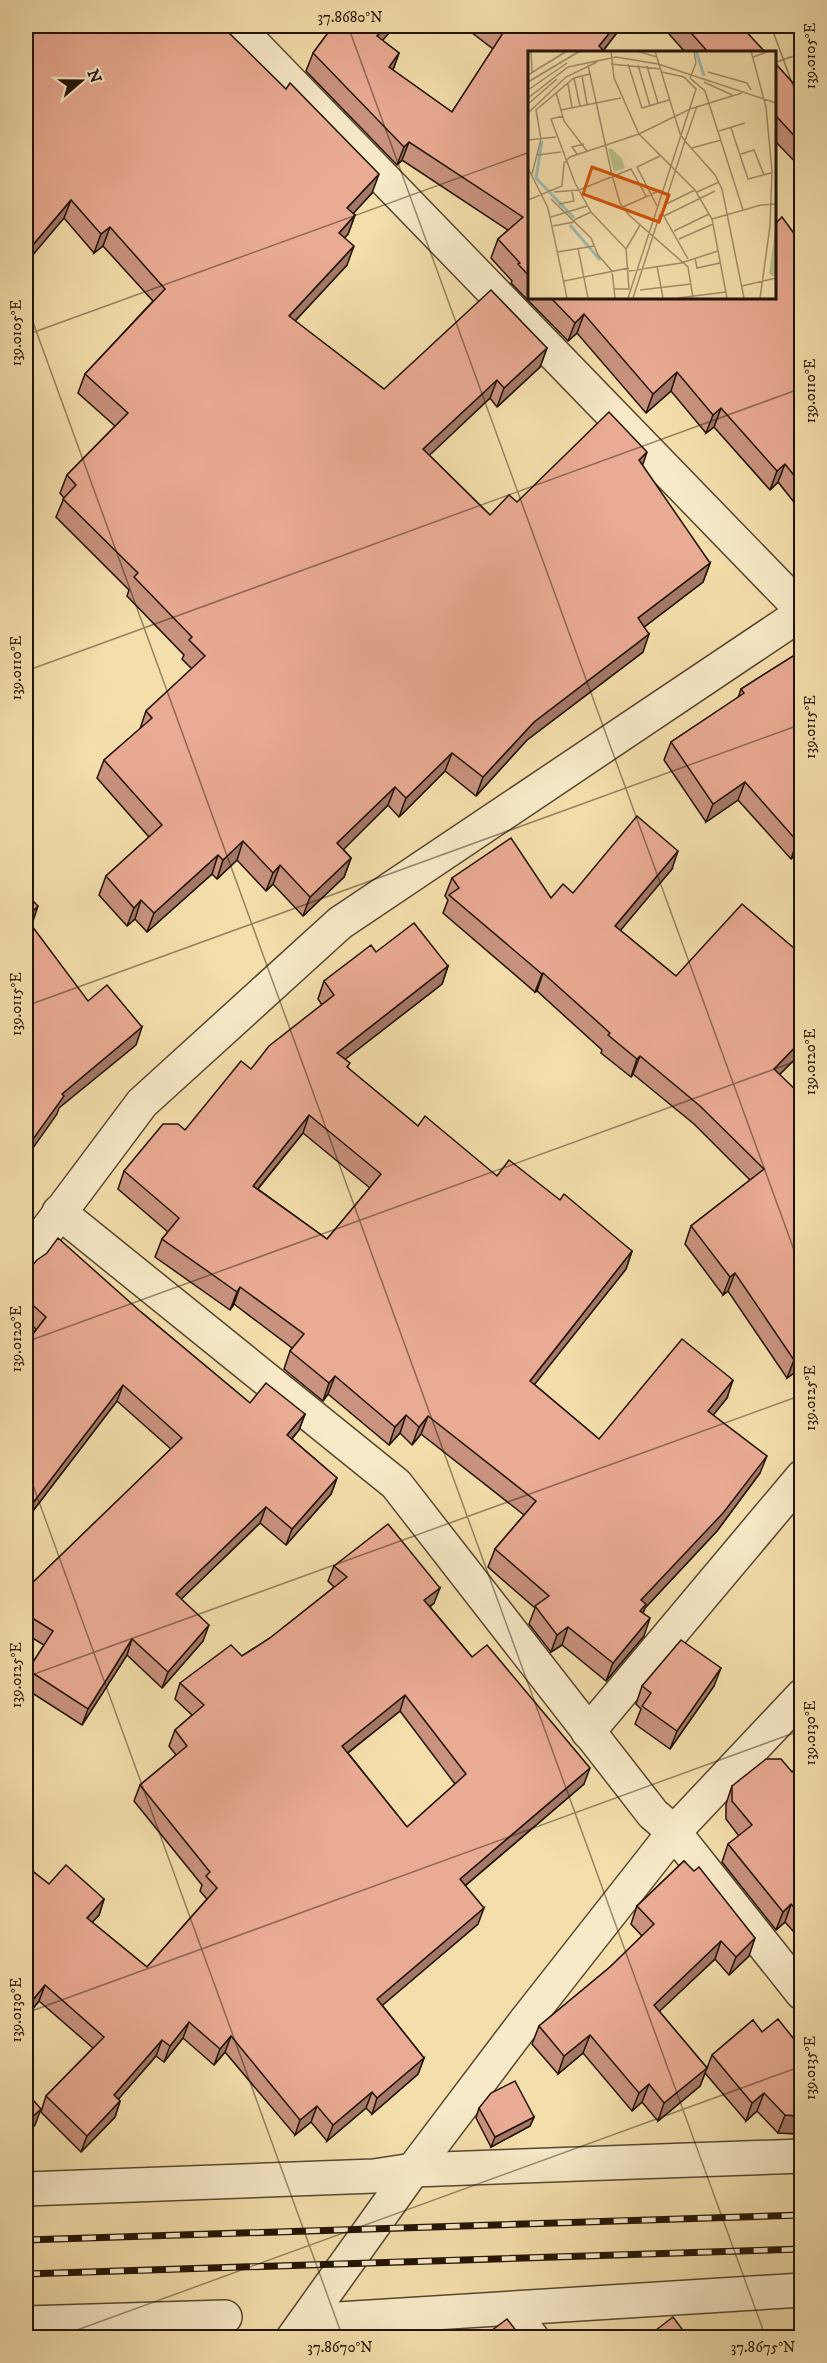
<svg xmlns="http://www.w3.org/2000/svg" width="827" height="2363" viewBox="0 0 827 2363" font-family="'IM FELL DW Pica',serif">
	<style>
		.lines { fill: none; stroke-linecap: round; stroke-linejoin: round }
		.minor-casing { stroke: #56462f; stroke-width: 36 }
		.minor { stroke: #f8eac9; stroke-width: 33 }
		.rail-casing { stroke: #221305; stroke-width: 7 }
		.rail { stroke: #f8eac9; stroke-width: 4.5; stroke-dasharray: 14; stroke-linecap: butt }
		.wall { fill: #c9937f; stroke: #221305; stroke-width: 1.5; fill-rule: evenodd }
		.shaded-wall { fill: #a47868; stroke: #221305; stroke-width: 1.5 }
		.building { fill: #eaab94; stroke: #221305; stroke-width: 1.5; fill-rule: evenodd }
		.ticks { fill: none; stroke: #221305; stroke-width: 1.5; stroke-opacity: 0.45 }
		.inset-river { fill: none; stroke: #9ebbb2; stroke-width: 3 }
		.inset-road { fill: none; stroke: #a08d69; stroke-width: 1.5 }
		.view { fill: #d4520b; fill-opacity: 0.15; stroke: #d4520b; stroke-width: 3 }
		.inset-edge { fill: none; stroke: #221305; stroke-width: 3 }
		.neatline { fill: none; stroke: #221305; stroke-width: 2 }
		.ticks-label { font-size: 15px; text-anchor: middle; fill: #221305 }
	</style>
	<rect width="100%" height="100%" fill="#f4dfac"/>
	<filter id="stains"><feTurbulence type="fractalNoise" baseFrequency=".00333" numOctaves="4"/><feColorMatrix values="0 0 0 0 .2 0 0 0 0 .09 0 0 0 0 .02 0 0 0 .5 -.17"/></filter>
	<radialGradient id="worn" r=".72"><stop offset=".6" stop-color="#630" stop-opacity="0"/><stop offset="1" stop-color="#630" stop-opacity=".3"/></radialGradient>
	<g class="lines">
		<defs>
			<g id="minor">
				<path d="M236 26 802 610"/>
				<path d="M59 1212 396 1484 653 1814 674 1832 802 1993"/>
				<path d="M26 1258 142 1103 340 923 802 613"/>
				<path d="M588 1732 802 1477"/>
				<path d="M26 2189 374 2176 413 2170 802 2156"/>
				<path d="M510 2309 532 2338"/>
				<path d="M306 2321 802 2290"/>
				<path d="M26 2323 225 2317"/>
				<path d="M293 2338 413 2170 524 2023 674 1832 802 1696"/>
			</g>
		</defs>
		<use href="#minor" class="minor-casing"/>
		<use href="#minor" class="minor"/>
		<defs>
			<g id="rail">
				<path d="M26 2240 802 2215"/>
				<path d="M26 2274 802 2249"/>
			</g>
		</defs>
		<use href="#rail" class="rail-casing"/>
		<use href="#rail" class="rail"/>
	</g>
	<g class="wall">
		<path d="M26 26 372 193 353 213 355 215 348 234 344 238 347 265 295 321 384 389 547 348 540 367 497 407 490 398 429 455 490 515 517 502 642 466 710 563 703 582 644 627 643 652 527 740 476 796 445 771 399 817 388 805 343 849 351 858 344 877 303 916 273 884 266 891 237 860 217 879 212 874 147 932 135 919 127 926 99 895 106 876 149 837 97 778 104 760 140 729 146 711 192 669 182 659 184 655 127 596 129 590 56 517 64 498 60 493 67 475 115 426 78 393 85 374 153 301 103 246 94 253 64 218Z"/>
		<path d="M333 26H395L382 40 399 53 393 70 452 112 493 49 463 26H622L603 51 530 52V297H774L801 243V511L778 482 770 490 714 427 706 433 671 391 646 413 577 333 568 341 511 283 512 281 491 258 498 239 508 230 402 160 397 165 306 71 313 53Z"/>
		<path d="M662 26H740L765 52H685Z"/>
		<path d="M774 62 801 92V168L774 140Z"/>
		<path d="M801 651V849L791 859 738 800 706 822 664 760 671 742 738 698 741 689Z"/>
		<path d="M672 869 620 930 676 976 801 954V1053L780 1074 801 1368 787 1378 728 1291 723 1295 685 1244 691 1226 750 1180 694 1124 633 1074 631 1077 601 1053 602 1050 537 991 535 992 443 913 448 900 445 896 452 878 551 898Z"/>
		<path d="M376 952 448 966 442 984 345 1059 348 1068 418 1126 497 1176 560 1200 632 1251 626 1269 534 1384 599 1439 727 1398 713 1415 760 1473 717 1531 645 1608 643 1613 644 1636 606 1681 562 1645 551 1652 529 1624 535 1608 488 1567 495 1549 524 1515 421 1434 412 1445 400 1433 389 1445 328 1394 323 1401 284 1369 290 1351 292 1348 234 1304 230 1310 155 1257 162 1239 168 1232 118 1189 124 1171 185 1130 322 1005 318 999 324 981ZM303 1133 370 1188 327 1239 258 1189Z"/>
		<path d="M26 1273 141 1312 250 1403 305 1414 299 1430 292 1439 337 1478 331 1494 286 1545 260 1523 181 1599 203 1641 162 1688 127 1655 82 1725 26 1689V1676L28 1670 44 1645 26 1634V1589L171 1449 117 1401 26 1520V1343L36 1329 26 1320Z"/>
		<path d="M334 1566 434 1603 430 1607 472 1657 584 1784 465 1886 478 1924 382 2005 424 2058 418 2074 372 2114 366 2108 327 2141 311 2122 295 2135 225 2052 214 2065 183 2038 164 2062 156 2056 118 2099 120 2101 115 2117 81 2152 41 2112 46 2096 93 2048 39 2001 26 2017V1866L49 1884 104 1899 99 1915 92 1922 147 1967 207 1899 200 1891 202 1885 134 1801 140 1785 176 1755 169 1746 175 1730 192 1715 175 1699 180 1683 242 1656 270 1638 334 1587 328 1581ZM400 1711 455 1784 407 1827 348 1753Z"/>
		<path d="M642 1686H714L670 1749 635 1724 641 1709 636 1704Z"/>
		<path d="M801 1764V1940L785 1922 776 1930 722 1862 728 1844 739 1836 726 1819V1804L732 1786 792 1772Z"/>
		<path d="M684 1861 749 1956 729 1975 715 1959 659 2011 707 2068 712 2055 753 2020 801 2134 778 2133 757 2111 746 2121 705 2073 700 2086 658 2121 642 2102 632 2111 583 2053 558 2074 532 2044 539 2026 610 1967 642 1936 631 1924 637 1906Z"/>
		<path d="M479 2108 534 2117 530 2126 491 2147 476 2118Z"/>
	</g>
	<g class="shaded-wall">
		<path d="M386 26H395L370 55 377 36Z"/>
		<path d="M615 26H622L602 52 599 46Z"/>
		<path d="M399 53 392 72 389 67Z"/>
		<path d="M409 142 402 160 397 165 404 147Z"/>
		<path d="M379 174 372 193 341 227 347 208Z"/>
		<path d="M71 200 64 218 26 263V253Z"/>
		<path d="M355 215 348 234 332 252 339 233Z"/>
		<path d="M110 227 103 246 94 253 101 234Z"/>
		<path d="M354 246 347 265 282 335 289 316Z"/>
		<path d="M584 314 577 333 568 341 575 323Z"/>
		<path d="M547 348 540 367 497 407 504 388Z"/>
		<path d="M677 372 671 391 646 413 653 394Z"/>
		<path d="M497 380 490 398 416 468 423 449Z"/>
		<path d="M721 408 714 427 706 433 713 415Z"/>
		<path d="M647 452 641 470 639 460Z"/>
		<path d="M785 464 778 482 770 490 777 471Z"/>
		<path d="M710 563 703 582 631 637 638 618Z"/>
		<path d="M649 634 643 652 527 740 476 796 483 777 534 722Z"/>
		<path d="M452 753 445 771 399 817 406 798Z"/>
		<path d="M745 782 738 800 706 822 713 804Z"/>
		<path d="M395 787 388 805 331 862 337 843Z"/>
		<path d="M801 837V849L791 859 797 841Z"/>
		<path d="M243 841 237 860 217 879 223 860Z"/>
		<path d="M678 851 672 869 609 944 615 926Z"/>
		<path d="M218 855 212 874 147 932 154 913Z"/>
		<path d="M351 858 344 877 303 916 310 897Z"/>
		<path d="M280 865 273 884 266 891 273 873Z"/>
		<path d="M141 900 135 919 127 926 134 908Z"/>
		<path d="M38 906 32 924 26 930V918Z"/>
		<path d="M448 966 442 984 330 1071 337 1053Z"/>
		<path d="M543 973 537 991 535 992 542 974Z"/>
		<path d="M142 1027 136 1045 59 1108 57 1114 26 1158V1149L62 1094Z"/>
		<path d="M801 1041V1053L767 1087 774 1069Z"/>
		<path d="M640 1056 633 1074 631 1077 637 1059Z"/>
		<path d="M309 1115 303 1133 246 1203 253 1186Z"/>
		<path d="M632 1251 626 1269 523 1399 530 1381Z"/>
		<path d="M735 1273 728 1291 723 1295 730 1277Z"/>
		<path d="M240 1287 234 1304 230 1310 237 1292Z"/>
		<path d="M801 1355V1368L787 1378 794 1360Z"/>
		<path d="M335 1376 328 1394 323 1401 329 1383Z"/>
		<path d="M733 1380 727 1398 702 1429 708 1411Z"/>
		<path d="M123 1385 117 1401 26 1520V1512Z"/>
		<path d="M305 1414 299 1430 281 1451 287 1435Z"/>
		<path d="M406 1415 400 1433 389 1445 395 1427Z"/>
		<path d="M428 1416 421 1434 412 1445 419 1427Z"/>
		<path d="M767 1456 760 1473 717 1531 645 1608 639 1622 641 1600Z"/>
		<path d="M337 1478 331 1494 286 1545 292 1529Z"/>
		<path d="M266 1507 260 1523 170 1610 176 1594Z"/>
		<path d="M440 1588 434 1603 418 1615 424 1600Z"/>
		<path d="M650 1618 644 1636 606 1681 613 1663Z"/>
		<path d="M209 1625 203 1641 162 1688 168 1672Z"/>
		<path d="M568 1627 562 1645 551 1652 557 1635Z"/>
		<path d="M132 1639 127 1655 82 1725 88 1709Z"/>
		<path d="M721 1668 714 1686 670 1749 677 1731Z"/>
		<path d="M405 1695 400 1711 336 1762 342 1746Z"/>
		<path d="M590 1768 584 1784 454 1895 460 1879Z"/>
		<path d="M104 1899 99 1915 81 1934 87 1918Z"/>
		<path d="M791 1904 785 1922 776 1930 783 1912Z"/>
		<path d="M484 1908 478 1924 371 2015 377 1999Z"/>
		<path d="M755 1938 749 1956 729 1975 736 1957Z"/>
		<path d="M721 1941 715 1959 647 2023 654 2005Z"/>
		<path d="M45 1985 39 2001 26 2017V2008Z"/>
		<path d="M189 2022 183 2038 164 2062 170 2046Z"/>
		<path d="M590 2035 583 2053 558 2074 564 2056Z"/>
		<path d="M231 2036 225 2052 214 2065 220 2049Z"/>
		<path d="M162 2040 156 2056 108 2111 114 2095Z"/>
		<path d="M424 2058 418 2074 372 2114 377 2098Z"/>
		<path d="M707 2068 700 2086 658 2121 664 2103Z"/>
		<path d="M649 2084 642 2102 632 2111 639 2093Z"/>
		<path d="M372 2092 366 2108 327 2141 333 2125Z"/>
		<path d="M764 2093 757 2111 746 2121 752 2103Z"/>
		<path d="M120 2101 115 2117 81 2152 87 2136Z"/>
		<path d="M317 2106 311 2122 295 2135 300 2120Z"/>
		<path d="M41 2109 35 2125 26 2134V2123Z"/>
		<path d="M785 2115 801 2116V2134L778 2133Z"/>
		<path d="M534 2117 530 2126 491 2147 495 2137Z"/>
	</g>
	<g class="building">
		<path d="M26 26H222L286 89 290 83 379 174 347 208 355 215 339 233 354 246 289 316 384 389 491 290 547 348 504 388 497 380 423 449 490 515 509 495 517 502 609 412 647 452 639 460 710 563 638 618 649 634 534 722 483 777 452 753 406 798 395 787 337 843 351 858 310 897 280 865 273 873 243 841 223 860 218 855 154 913 141 900 134 908 106 876 162 825 104 760 152 718 146 711 205 656 189 640 192 637 134 577 138 573 63 499 76 485 67 475 128 413 85 374 165 289 110 227 101 234 71 200 26 253Z"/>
		<path d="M333 26H386L377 36 399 53 389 67 452 112 503 33 493 26H615L599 46 605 52H530V277L518 264 520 263 498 239 523 217 409 142 404 147 313 53Z"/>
		<path d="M685 26H741L765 52H708Z"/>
		<path d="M774 62 801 92V143L776 116 774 117Z"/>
		<path d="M782 217 801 243V484L785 464 777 471 721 408 713 415 677 372 653 394 584 314 575 323 550 297H774V221L776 223Z"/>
		<path d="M801 651V837L797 841 745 782 713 804 671 742 744 693 741 689Z"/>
		<path d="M637 816 678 851 615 926 676 976 742 904 801 954V1041L774 1069 801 1095V1355L794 1360 735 1273 730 1277 691 1226 764 1169 700 1106 640 1056 637 1059 608 1035 610 1033 543 973 542 974 449 895 459 888 452 878 511 838 551 898 563 884 573 893Z"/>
		<path d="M26 894 38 906 26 918 88 1001 107 985 142 1027 62 1094 64 1096 26 1149Z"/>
		<path d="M414 923 448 966 337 1053 350 1063 347 1067 418 1126 425 1116 497 1176 509 1160 560 1200 564 1194 632 1251 530 1381 599 1439 682 1339 733 1380 708 1411 767 1456 723 1513 641 1600 646 1604 640 1611 650 1618 613 1663 568 1627 557 1635 535 1606 549 1596 495 1549 536 1501 428 1416 419 1427 406 1415 395 1427 335 1376 329 1383 290 1351 304 1334 240 1287 237 1292 162 1239 179 1218 124 1171 163 1124H178L185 1130 241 1061 251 1069 269 1046 334 995 324 981 371 945 376 952ZM309 1115 381 1174 327 1239 253 1186Z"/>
		<path d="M58 1238 141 1312 250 1403 266 1383 305 1414 287 1435 337 1478 292 1529 266 1507 176 1594 209 1625 168 1672 132 1639 88 1709 28 1670 53 1631 26 1614V1589L182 1438 123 1385 26 1512V1343L46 1317 26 1299V1273L37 1260 47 1253Z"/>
		<path d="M388 1524 440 1588 424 1600 472 1657 487 1645 590 1768 460 1879 484 1908 377 1999 424 2058 377 2098 372 2092 333 2125 317 2106 300 2120 231 2036 220 2049 189 2022 170 2046 162 2040 114 2095 120 2101 87 2136 46 2096 104 2037 45 1985 26 2008V1866L49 1884 66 1865 104 1899 87 1918 147 1967 217 1888 206 1876 210 1872 140 1785 187 1746 175 1730 204 1705 180 1683 231 1645 242 1656 270 1638 347 1577 334 1566ZM405 1695 466 1774 407 1827 342 1746Z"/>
		<path d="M681 1640 721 1668 677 1731 642 1706 651 1693 642 1686Z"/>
		<path d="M766 1759H781L792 1772 801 1764V1915L791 1904 783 1912 728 1844 752 1825 732 1801V1786Z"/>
		<path d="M684 1861 694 1871 699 1867 755 1938 736 1957 721 1941 654 2005 707 2068 664 2103 649 2084 639 2093 590 2035 564 2056 539 2026 610 1967 654 1924 637 1906Z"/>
		<path d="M778 2019 801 2048V2116L785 2115 764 2093 752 2103 712 2055 753 2020 762 2032Z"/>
		<path d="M515 2081 534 2117 495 2137 479 2108 491 2093Z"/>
		<path d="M26 2092 41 2109 26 2123Z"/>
		<path d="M673 2317 688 2337H647Z"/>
		<path d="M507 2319 521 2337H483Z"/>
		<path d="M365 2331V2337H326V2332Z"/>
	</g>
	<path class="ticks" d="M348 26 802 1272M771 26 802 110M774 63 802 53M26 303 766 2338M26 335 530 152M26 671 802 388M26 1006 802 724M26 1342 802 1059M26 1466 343 2338M26 1677 802 1395M26 2013 802 1730M55 2338 802 2066"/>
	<g transform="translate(528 51)">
		<rect width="248" height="248" fill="#f4dfac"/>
		<path d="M83 97 94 108 97 117 86 121 80 98ZM247 180V225H244L241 222Z" fill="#bac28a"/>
		<path class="inset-river" d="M168 0 176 25M14 90 8 127 46 167M42 174 72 209"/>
		<path class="inset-road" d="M3 0 4 21M83 0 86 27 111 83 167 139 184 168 199 247M109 0 129 6M127 0 152 83 157 90 134 161M166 0 168 12 162 27 177 40 215 159M223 0 238 56 244 120 242 175 232 247M225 6 242 0M83 13 133 18M100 13 114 57 141 49M60 14 84 124M110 14 122 55M119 15 130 52M180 21 219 32 223 39M0 24 39 0M54 25 59 53M46 27 52 55M0 31 52 0M176 31 204 44M40 33 44 56M0 39 39 12M28 41 36 70 59 100M0 47 40 16 88 6 130 13 248 52M0 53 29 28M169 55 157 90 187 124 194 138 216 247M33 59 93 47M0 62 38 26 69 11M35 65 23 68 47 132 63 161 98 198 101 238H86M203 77 220 128 243 122M191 80 217 72M0 89 28 86M164 97 193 89M49 103 44 96 56 93M213 103 226 99 236 124M9 104 33 101M0 117 20 157 39 247M4 123 13 88 8 59 46 27 62 23M84 124 92 152 101 164 160 216 165 247M26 141 51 139 103 118 118 145M169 141 191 131M23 148 63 187 70 204 84 220 87 247M0 149 34 135 36 112 42 106 111 83 162 58 214 42M31 153 46 150 44 141M136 154 167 139M129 155 109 116 132 105M95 156 133 139M133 160 160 208M136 165 187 140M23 166 59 155M184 168 233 154 248 153M46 169 63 161M25 175 46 171M146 180 181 163M151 188 185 173M50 197 60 247M98 198 112 174M29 201 66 195M167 207 169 217 192 212M129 215 135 247M101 220 153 212 190 200M36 230 101 217M214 235 248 227M112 239 163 233M100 247 168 38 156 26 134 21M105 247 132 163M150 247 198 241"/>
		<path class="view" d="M64 116 141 144 131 171 55 143Z"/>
		<rect width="248" height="248" class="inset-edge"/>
	</g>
	<rect width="827" height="2363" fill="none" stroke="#f4dfac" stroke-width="66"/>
	<g transform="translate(81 81) rotate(70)" stroke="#f8eac9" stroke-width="4.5" paint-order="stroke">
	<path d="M0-4.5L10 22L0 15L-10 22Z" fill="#221305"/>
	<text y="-9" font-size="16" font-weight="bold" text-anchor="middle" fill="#221305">N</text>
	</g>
	<rect x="33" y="33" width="761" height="2297" class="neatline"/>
	<g class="ticks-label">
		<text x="350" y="22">37.8680°N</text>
		<text transform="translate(810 56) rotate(-90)" y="5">139.0105°E</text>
		<text transform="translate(16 333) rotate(-90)" y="5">139.0105°E</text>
		<text transform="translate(810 391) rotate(-90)" y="5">139.0110°E</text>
		<text transform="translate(16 668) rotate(-90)" y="5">139.0110°E</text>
		<text transform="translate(810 727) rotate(-90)" y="5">139.0115°E</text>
		<text transform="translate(16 1004) rotate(-90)" y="5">139.0115°E</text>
		<text transform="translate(810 1062) rotate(-90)" y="5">139.0120°E</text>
		<text transform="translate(16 1339) rotate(-90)" y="5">139.0120°E</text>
		<text transform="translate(810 1398) rotate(-90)" y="5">139.0125°E</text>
		<text transform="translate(16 1675) rotate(-90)" y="5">139.0125°E</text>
		<text transform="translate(810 1733) rotate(-90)" y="5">139.0130°E</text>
		<text transform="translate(16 2010) rotate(-90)" y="5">139.0130°E</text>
		<text transform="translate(810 2068) rotate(-90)" y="5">139.0135°E</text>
		<text x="340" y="2352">37.8670°N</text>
		<text x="763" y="2352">37.8675°N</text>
	</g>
	<rect width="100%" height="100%" filter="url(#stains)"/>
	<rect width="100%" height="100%" fill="url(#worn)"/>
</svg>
